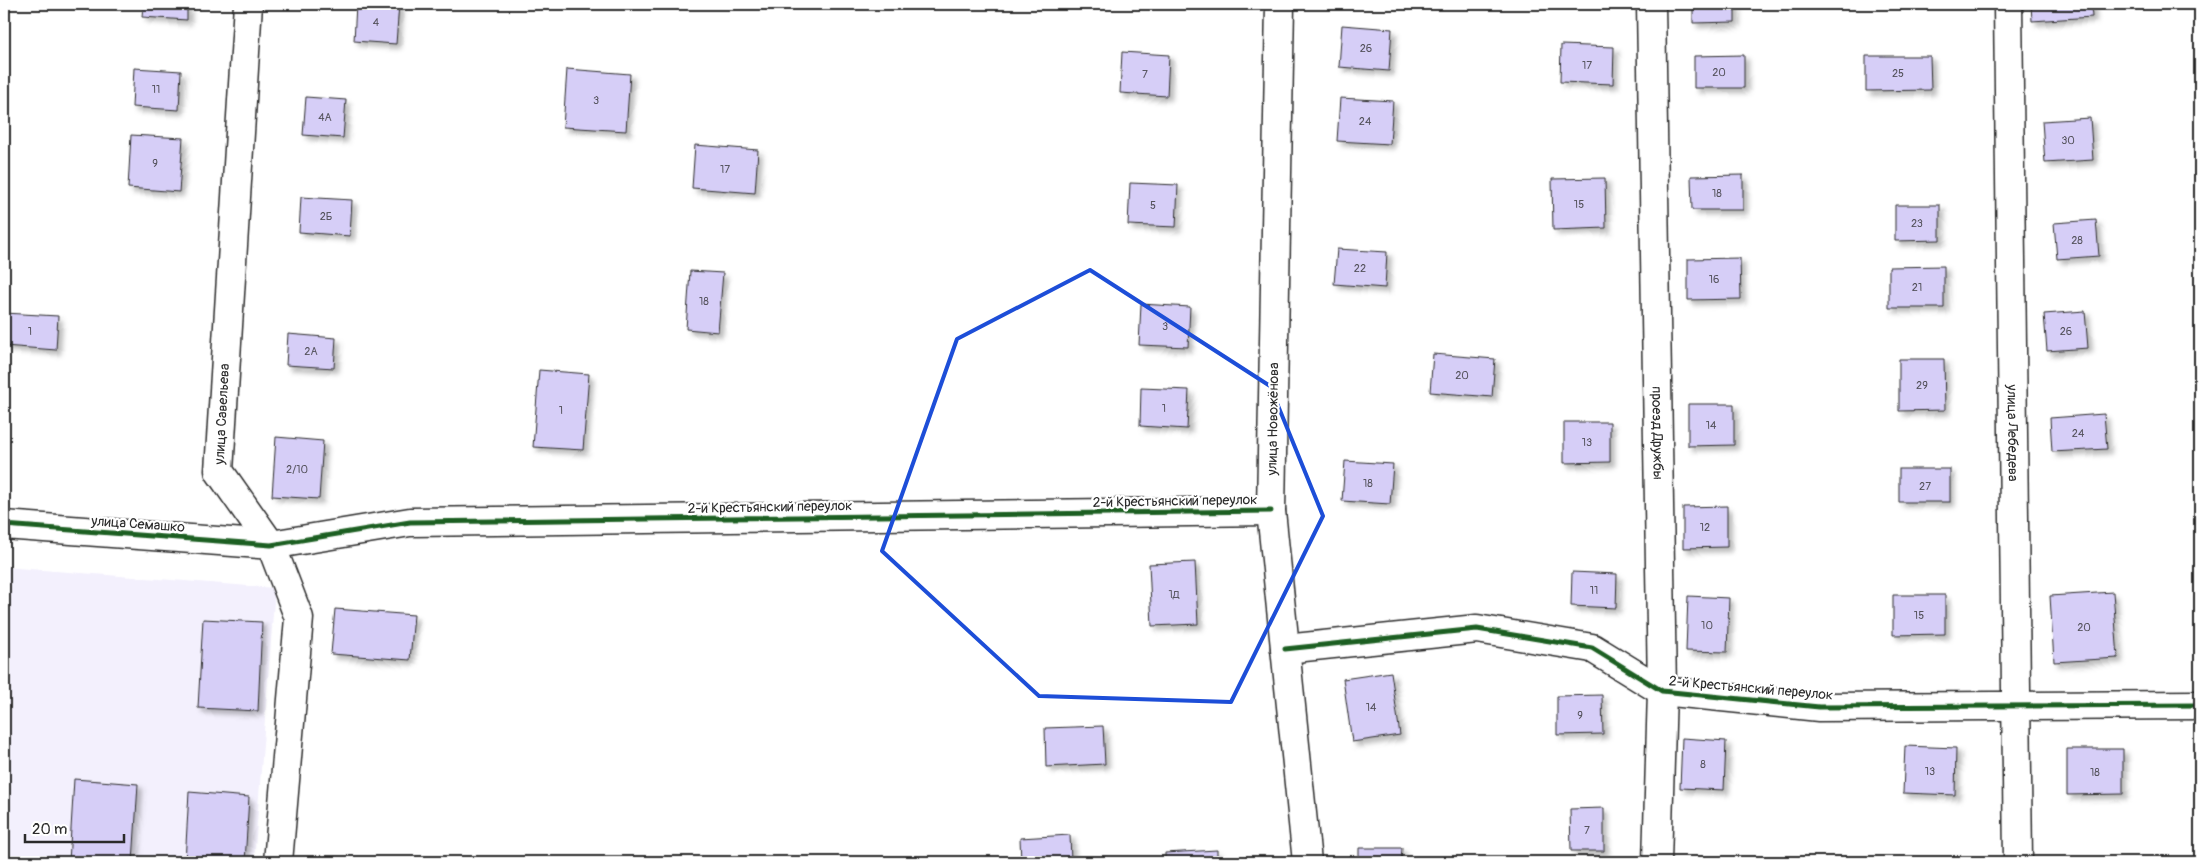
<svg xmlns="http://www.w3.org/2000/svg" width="2204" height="866" viewBox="0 0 2204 866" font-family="Pangolin,sans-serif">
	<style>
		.built { fill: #f3f0fd }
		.building { fill: #d6cef7; stroke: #2b2b2b; filter: url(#shadow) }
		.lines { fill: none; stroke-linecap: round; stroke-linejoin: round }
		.minor-casing { stroke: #2b2b2b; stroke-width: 31 }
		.minor { stroke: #fff; stroke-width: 28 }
		.cycleway-casing { stroke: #fff; stroke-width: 8 }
		.cycleway { stroke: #1b5e20; stroke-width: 5 }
		.marked { fill: none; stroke: #1d4ed8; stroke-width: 4; stroke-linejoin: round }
		.labels { text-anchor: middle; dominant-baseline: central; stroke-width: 4.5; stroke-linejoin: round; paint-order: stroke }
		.number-label { font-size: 11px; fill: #56545e }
		.street-label { font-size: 14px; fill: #2b2b2b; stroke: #fff }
	</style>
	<defs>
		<filter id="shadow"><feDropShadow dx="4.5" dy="4.5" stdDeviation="2.5" flood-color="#0004"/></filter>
	</defs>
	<rect width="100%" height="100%" fill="#fff"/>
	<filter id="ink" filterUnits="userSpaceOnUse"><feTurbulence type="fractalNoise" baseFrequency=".02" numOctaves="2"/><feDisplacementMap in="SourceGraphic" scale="10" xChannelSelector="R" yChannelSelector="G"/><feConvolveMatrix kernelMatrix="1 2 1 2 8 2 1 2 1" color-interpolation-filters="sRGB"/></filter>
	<g filter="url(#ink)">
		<path class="built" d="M4 567 275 588 254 862H4Z"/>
		<g class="building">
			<path d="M143 4H187V20L142 17Z"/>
			<path d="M356 4H399L396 44 354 41Z"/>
			<path d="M1693 4H1735V22L1693 23Z"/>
			<path d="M2031 4H2091L2092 17 2032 21Z"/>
			<path d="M1342 25 1392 29 1389 71 1339 67Z"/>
			<path d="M1561 45 1614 47 1613 84 1560 82Z"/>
			<path d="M1122 52 1169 55 1167 96 1120 93Z"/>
			<path d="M1744 55V88H1694V56Z"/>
			<path d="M1866 56H1930L1931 90 1866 91Z"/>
			<path d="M134 68 181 71 179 110 132 107Z"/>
			<path d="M567 69 630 74 626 131 563 127Z"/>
			<path d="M306 97 346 100 343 138 303 135Z"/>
			<path d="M1340 98 1393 101 1390 144 1337 141Z"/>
			<path d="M2090 118 2093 160 2045 163 2042 121Z"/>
			<path d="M131 135 183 138 179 192 128 188Z"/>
			<path d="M695 145 758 150 755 193 692 188Z"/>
			<path d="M1743 175V210H1692L1691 176Z"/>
			<path d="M1605 178 1606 228 1553 230 1552 179Z"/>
			<path d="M1130 183 1178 185 1176 227 1128 225Z"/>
			<path d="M301 197 352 200 350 236 299 232Z"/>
			<path d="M1895 205H1940V240L1895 241Z"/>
			<path d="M2096 220 2099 256 2057 259 2054 223Z"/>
			<path d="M1337 249 1387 252 1385 288 1334 284Z"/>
			<path d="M1740 258 1741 299 1688 300V259Z"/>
			<path d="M1944 266V308H1889V267Z"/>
			<path d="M690 271 723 273 718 332 686 329Z"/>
			<path d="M1141 304 1190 307 1188 347 1139 345Z"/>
			<path d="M2085 311 2088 348 2047 351 2044 314Z"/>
			<path d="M4 313 58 316 56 350 4 346Z"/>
			<path d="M288 334 336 338 334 368 286 365Z"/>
			<path d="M1433 354 1495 359 1492 397 1430 392Z"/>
			<path d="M1899 359H1944L1945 410 1899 411Z"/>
			<path d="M539 370 589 374 583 450 533 447Z"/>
			<path d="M1141 388 1189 390 1187 429 1140 426Z"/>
			<path d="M1688 404H1734V445L1688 446Z"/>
			<path d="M2104 414 2107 449 2052 452 2050 418Z"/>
			<path d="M1564 422H1610V462L1564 463Z"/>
			<path d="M276 437 323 441 319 499 272 496Z"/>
			<path d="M1345 461 1393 464 1390 504 1342 501Z"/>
			<rect x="1899" y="469" width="51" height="33"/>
			<path d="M1727 506V547L1683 548V507Z"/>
			<path d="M1195 562 1198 624 1152 626 1149 564Z"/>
			<path d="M1572 572 1617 574 1616 608 1571 606Z"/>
			<path d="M2113 592 2118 658 2054 662 2050 596Z"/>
			<path d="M1893 595H1945V634L1893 635Z"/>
			<path d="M1688 596 1729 598 1727 652 1686 651Z"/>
			<path d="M335 609 414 615 410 660 331 654Z"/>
			<path d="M203 619 262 622 258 711 198 708Z"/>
			<path d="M1391 672 1400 735 1352 742 1343 679Z"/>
			<path d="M1602 695 1603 734 1557 735V696Z"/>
			<path d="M1103 726 1105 764 1046 767 1045 728Z"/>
			<path d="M1682 738 1726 741 1724 790 1680 788Z"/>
			<path d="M1905 746 1956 748 1955 795 1903 793Z"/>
			<path d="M2067 749H2123V794L2067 795Z"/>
			<path d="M74 779 138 784 133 862H69Z"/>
			<path d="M189 792 249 797 245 862H185Z"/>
			<path d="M1604 808V851H1571L1570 809Z"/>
			<path d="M1070 835 1071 861 1021 862 1020 838Z"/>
			<path d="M1359 848H1402L1401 862H1359Z"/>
			<path d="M1217 850V862H1165V853Z"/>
		</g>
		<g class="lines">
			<defs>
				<g id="minor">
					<path d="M248 4 219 471 271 545 299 618 278 862"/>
					<path d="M1280 4 1271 511 1307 862"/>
					<path id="s1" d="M1651 4 1662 691 1657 862"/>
					<path id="s2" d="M2008 4 2018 862"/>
					<path d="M4 525 271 545 410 522 1271 511"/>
					<path d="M1285 649 1477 629 1592 648 1662 691 1819 707 2200 705"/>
				</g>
			</defs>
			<use href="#minor" class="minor-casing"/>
			<use href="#minor" class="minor"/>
			<defs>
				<g id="cycleway">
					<path d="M4 525 271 545 410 522 1271 511"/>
					<path d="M1285 649 1477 629 1592 648 1662 691 1819 707 2200 705"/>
				</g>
			</defs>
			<use href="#cycleway" class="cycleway-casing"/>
			<use href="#cycleway" class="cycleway"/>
		</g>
	</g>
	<path class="marked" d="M1090 270 1270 386 1323 516 1231 702 1039 696 882 551 957 339Z"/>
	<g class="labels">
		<g class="number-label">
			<text x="376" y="22">4</text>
			<text x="1366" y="48">26</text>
			<text x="1587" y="65">17</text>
			<text x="1719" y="72">20</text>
			<text x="1898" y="73">25</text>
			<text x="1145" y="74">7</text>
			<text x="156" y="89">11</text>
			<text x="596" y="100">3</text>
			<text x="325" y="117">4А</text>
			<text x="1365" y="121">24</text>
			<text x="2068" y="140">30</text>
			<text x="155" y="163">9</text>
			<text x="725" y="169">17</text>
			<text x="1717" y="193">18</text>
			<text x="1579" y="204">15</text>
			<text x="1153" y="205">5</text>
			<text x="326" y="216">2Б</text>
			<text x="1917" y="223">23</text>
			<text x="2077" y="240">28</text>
			<text x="1360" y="268">22</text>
			<text x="1714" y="279">16</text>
			<text x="1917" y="287">21</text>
			<text x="704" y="301">18</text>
			<text x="1165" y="326">3</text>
			<text x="30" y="331">1</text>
			<text x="2066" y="331">26</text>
			<text x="311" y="351">2А</text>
			<text x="1462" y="375">20</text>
			<text x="1922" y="385">29</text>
			<text x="1164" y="408">1</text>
			<text x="561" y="410">1</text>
			<text x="1711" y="425">14</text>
			<text x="2078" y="433">24</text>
			<text x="1587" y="442">13</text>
			<text x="297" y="469">2/10</text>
			<text x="1368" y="483">18</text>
			<text x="1925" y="486">27</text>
			<text x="1705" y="527">12</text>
			<text x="1594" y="590">11</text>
			<text x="1174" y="594">1Д</text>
			<text x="1919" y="615">15</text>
			<text x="1707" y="625">10</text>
			<text x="2084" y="627">20</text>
			<text x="1371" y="707">14</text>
			<text x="1580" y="715">9</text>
			<text x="1703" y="764">8</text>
			<text x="1930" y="771">13</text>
			<text x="2095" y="772">18</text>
			<text x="1587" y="830">7</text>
		</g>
		<g class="street-label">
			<text transform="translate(222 414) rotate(-87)">улица Савельева</text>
			<text transform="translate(1273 419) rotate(-89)">улица Новожёнова</text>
			<text stroke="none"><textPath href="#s1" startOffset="429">проезд Дружбы</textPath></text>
			<text stroke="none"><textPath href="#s2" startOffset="429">улица Лебедева</textPath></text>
			<text transform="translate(1175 501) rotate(-1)">2-й Крестьянский переулок</text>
			<text transform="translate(770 507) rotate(-1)">2-й Крестьянский переулок</text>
			<text transform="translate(138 524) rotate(4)">улица Семашко</text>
			<text transform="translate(1751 688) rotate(5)">2-й Крестьянский переулок</text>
		</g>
	</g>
	<rect width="2204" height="866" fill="none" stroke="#fff" stroke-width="20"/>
	<rect x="10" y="10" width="2184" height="846" fill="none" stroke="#2b2b2b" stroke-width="2" filter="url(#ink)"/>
	<path d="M25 834v8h99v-8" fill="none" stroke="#2b2b2b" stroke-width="2.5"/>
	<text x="32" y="834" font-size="15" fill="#2b2b2b" stroke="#ffffff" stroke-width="4" paint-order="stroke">20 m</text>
</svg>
